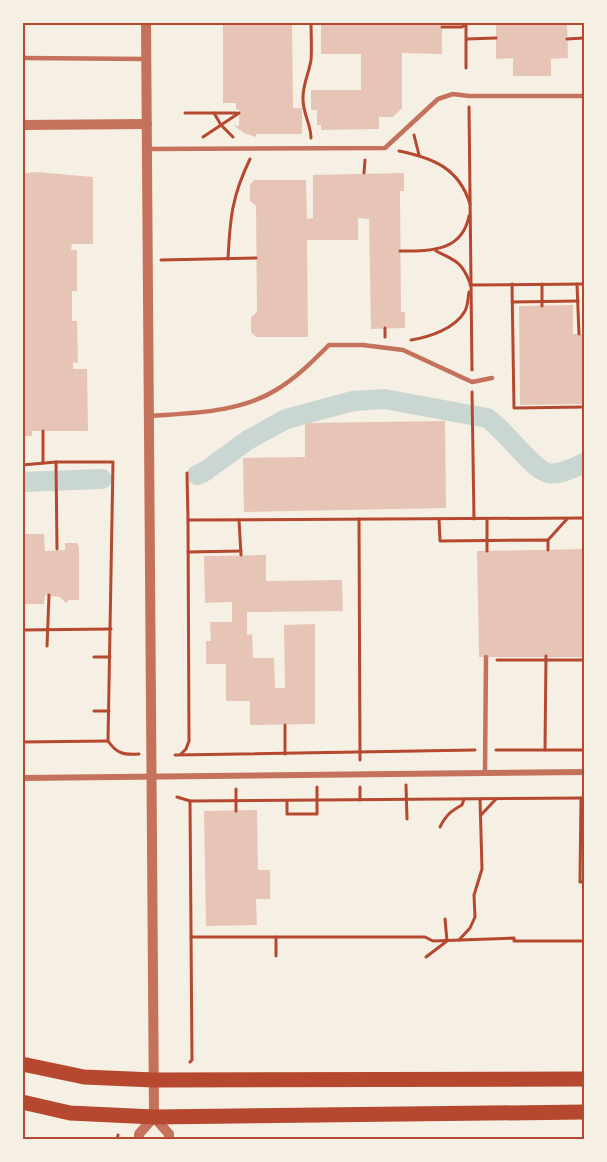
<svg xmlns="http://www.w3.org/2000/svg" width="607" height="1162" viewBox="0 0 607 1162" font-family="Bitter,serif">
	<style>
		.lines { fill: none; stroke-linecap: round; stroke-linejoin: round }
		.canal { stroke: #c9d6d2; stroke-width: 20 }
		.building { fill: #e6c5b7 }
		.path { stroke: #b5482f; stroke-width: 3 }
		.service { stroke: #c5725c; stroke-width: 4.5 }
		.minor { stroke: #c5725c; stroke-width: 6 }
		.tertiary { stroke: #c5725c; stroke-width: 10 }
		.trunk { stroke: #b5482f; stroke-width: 15 }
		.neatline { fill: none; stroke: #b5482f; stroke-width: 2 }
	</style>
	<rect width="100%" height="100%" fill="#f6efe4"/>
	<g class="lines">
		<g class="canal">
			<path d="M197 475 204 472 248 440 286 419 353 401 384 399 487 418C506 430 531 469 548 473 558 475 575 468 584 463"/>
			<path d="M22 482 102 479"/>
		</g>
	</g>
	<g class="building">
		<path d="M223 22H292L293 108H302V134H256V137L244 133 233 125 239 126V110L236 109V103H223Z"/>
		<path d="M321 22H442V54L402 53V108L393 117H379V129L321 130V125H317V110H311V90H361V54H321Z"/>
		<path d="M496 22H567L568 58 551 59V76H513V58L496 59Z"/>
		<path d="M36 172 93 177V244H72L71 250H77V291H72V321H77L78 363 73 362V369H87L88 431H32V436H22V174Z"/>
		<path d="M404 173V191H400L401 312H405V328L371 329 369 219 358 218V240H307L308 337H256L251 332V317L257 312 256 206 250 201V185L254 180H306L307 219 313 218V175Z"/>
		<path d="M573 305V334H584V404L520 405 519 306Z"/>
		<path d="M445 421 446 508 244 512 243 458 305 457V423Z"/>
		<path d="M22 534H44L45 551 65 550V543H77L79 548V600H69L66 603 60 597 45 595 44 604H22Z"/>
		<path d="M584 549V657H479L477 551Z"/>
		<path d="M266 555V581L342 580 343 611 247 612V635L252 634 253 658H274L275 688H285L284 625 315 624V724L250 725V701H226V664H206V641H211L210 622H232V602L205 603 204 556Z"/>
		<path d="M257 810 258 870H270V899H256L257 925 206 926 204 811Z"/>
	</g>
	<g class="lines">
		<g class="path">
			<path d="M311 22C311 35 312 48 311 60 309 73 303 84 303 97 302 112 311 124 311 138"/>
			<path d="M466 25V68"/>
			<path d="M442 27H462L469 22"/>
			<path d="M467 39 496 38"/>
			<path d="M567 39 584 38"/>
			<path d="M469 107 472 370"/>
			<path d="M185 113H237"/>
			<path d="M214 113 221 125 233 137"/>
			<path d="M414 135 419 155"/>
			<path d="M203 137 239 113"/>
			<path d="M399 151C433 158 459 168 470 204"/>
			<path d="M364 173 365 160"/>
			<path d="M400 251C430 251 462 252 469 216"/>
			<path d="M436 251C455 260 462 262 470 283"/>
			<path d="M228 259C230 218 232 196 250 159"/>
			<path d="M161 260 256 258"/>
			<path d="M512 284 514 408 584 407"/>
			<path d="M542 284V306"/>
			<path d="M577 284 579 334"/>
			<path d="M470 285 584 284"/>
			<path d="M512 302 578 301"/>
			<path d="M385 328V337"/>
			<path d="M411 340C429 337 455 329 465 311 468 306 468 297 469 292"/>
			<path d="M472 392 474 519"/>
			<path d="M43 431V463"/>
			<path d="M56 462 57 549"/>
			<path d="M22 465 56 462H113L108 741C117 754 124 755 139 754"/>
			<path d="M187 473 188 520 584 518"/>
			<path d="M359 519 360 760"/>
			<path d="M439 519 440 541 548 540V550"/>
			<path d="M487 519V551"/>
			<path d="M239 520 241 555"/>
			<path d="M548 540 567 519"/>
			<path d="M188 552 241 551"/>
			<path d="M22 630 111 629"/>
			<path d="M47 646 49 595"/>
			<path d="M94 657H110"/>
			<path d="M497 660H584"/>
			<path d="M94 711H109"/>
			<path d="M285 725V754"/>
			<path d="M22 742 108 741"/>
			<path d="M496 750H584"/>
			<path d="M545 750 546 656"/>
			<path d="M181 754 186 749 189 741 188 520"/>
			<path d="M175 755 475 750"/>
			<path d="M406 785 407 819"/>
			<path d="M236 789V811"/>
			<path d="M177 797 190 801 584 798"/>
			<path d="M581 798 580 882H584"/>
			<path d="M360 800V787"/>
			<path d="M190 801 192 1060 190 1062"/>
			<path d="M287 801V814H317V787"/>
			<path d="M481 815 496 799"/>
			<path d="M440 827C446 815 451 811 462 805L464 799"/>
			<path d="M191 937H425L433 941 514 938V941H584"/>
			<path d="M276 937V956"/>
			<path d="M459 940 470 928 475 917 474 895 482 869 480 799"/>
			<path d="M426 957 447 941 445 919"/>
			<path d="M117 1140 118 1135"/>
		</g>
		<g class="service">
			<path d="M22 58 146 59"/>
			<path d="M147 149 385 148 438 99 453 94 469 96H584"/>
			<path d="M149 416C190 413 239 413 276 390 296 378 312 362 329 345H363L403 350 472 382 492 378"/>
			<path d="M485 773 486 657"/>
		</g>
		<path class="minor" d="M22 778 584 772"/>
		<g class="tertiary">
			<path d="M146 22 154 1117 169 1134V1140"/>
			<path d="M22 125 147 124"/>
			<path d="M139 1140V1134L154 1117"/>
		</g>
		<g class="trunk">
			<path d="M22 1064 84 1077 154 1080 584 1079"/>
			<path d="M22 1102 70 1113 154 1117 584 1112"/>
		</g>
	</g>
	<rect width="607" height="1162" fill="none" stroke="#f6efe4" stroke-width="48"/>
	<rect x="24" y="24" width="559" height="1114" class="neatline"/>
</svg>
